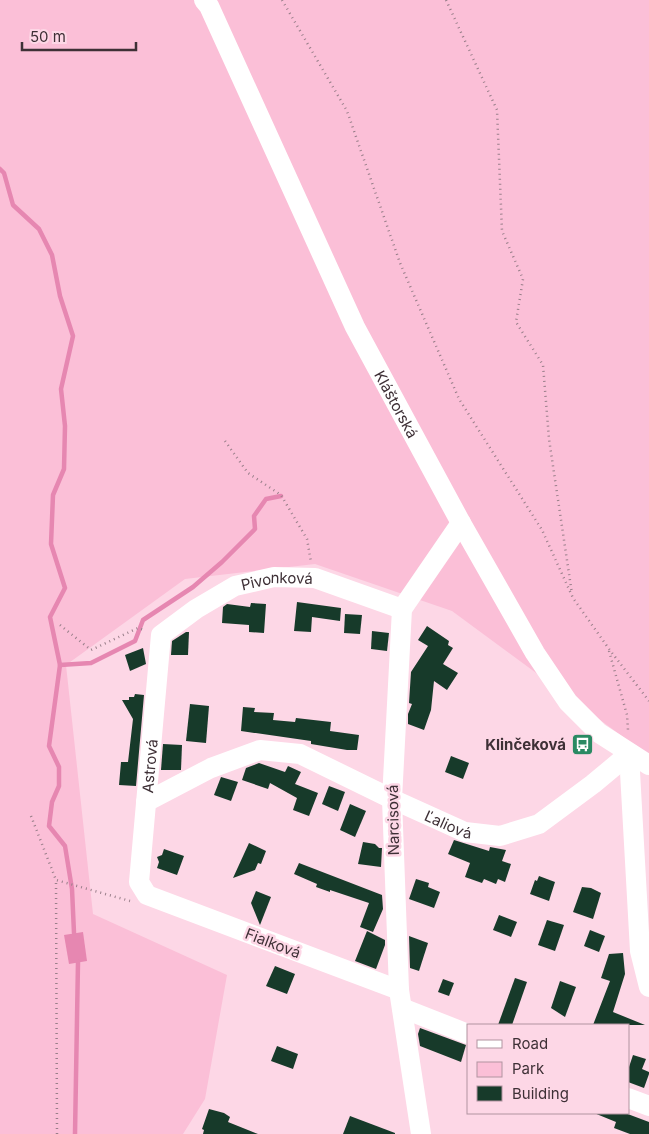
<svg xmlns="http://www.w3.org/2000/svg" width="649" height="1134" viewBox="0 0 649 1134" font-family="Inter,sans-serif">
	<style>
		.green { fill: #fbbfd7 }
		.water { fill: #e687b1 }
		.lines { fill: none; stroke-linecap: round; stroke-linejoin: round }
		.stream { stroke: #e687b1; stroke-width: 4.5 }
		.building { fill: #173a2a }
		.path { stroke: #997f8a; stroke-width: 2.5; stroke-dasharray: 1 4; stroke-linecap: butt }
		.minor { stroke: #fff; stroke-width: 20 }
		.labels { text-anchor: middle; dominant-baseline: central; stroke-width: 5; stroke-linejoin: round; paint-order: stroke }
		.street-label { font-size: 15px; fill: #3e3036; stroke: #fdd7e6 }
		.poi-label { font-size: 15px; font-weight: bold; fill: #3e3036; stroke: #fdd7e6; text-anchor: end }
	</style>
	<rect width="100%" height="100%" fill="#fdd7e6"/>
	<path class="green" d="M0 0H649V756L452 611 315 564 185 579 66 665 93 914 227 975 205 1099 183 1134H0Z"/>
	<path class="water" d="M83 932 87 961 69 964 64 935Z"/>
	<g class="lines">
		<g class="stream">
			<path d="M0 169 4 173 13 205 39 229 52 255 60 296 73 336 61 389 65 426 64 469 53 495 51 544 65 588 50 617 60 665 49 746 59 767V786L52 802 49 826 65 846 72 889 74 933"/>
			<path d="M60 665 91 663 135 641 143 620 193 587 222 562 255 529 254 516 266 499 281 496"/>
			<path d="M75 1134 78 962"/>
		</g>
	</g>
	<g class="building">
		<path d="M297 602 341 608 340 621 312 617 311 632 294 631Z"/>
		<path d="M251 603 266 604 264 633 249 632V625L222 623 223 607 227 604 250 607Z"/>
		<path d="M345 614 362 615 360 634 344 633Z"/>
		<path d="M427 626 449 641 448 645 453 648 443 664 458 673 447 690 434 681 431 710 424 730 408 724V714L412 704 409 703 411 672 428 646 418 640Z"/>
		<path d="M372 631 389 633 387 651 371 649Z"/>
		<path d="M186 632H189L188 655H171L172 641Z"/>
		<path d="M143 648 146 664 130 671 125 655Z"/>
		<path d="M135 694 144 695 136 786 119 785 121 762H128L133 719 122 700H129V697H134Z"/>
		<path d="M190 704 209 706 206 743 186 741Z"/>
		<path d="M243 707 255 708 254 712 274 713 273 720 295 722 296 718 331 722 330 731 359 735 357 750H347L311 744V741L241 731Z"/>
		<path d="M163 744 182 745 181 770H161Z"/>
		<path d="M451 756 469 763 463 779 445 772Z"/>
		<path d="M259 763 285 772 288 766 301 772 295 784 318 793 309 816 293 810 297 798 270 783 268 789 242 780 246 768Z"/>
		<path d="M221 777 238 782 231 801 214 795Z"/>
		<path d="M329 786 345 792 338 811 322 804Z"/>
		<path d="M350 804 366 811 355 837 340 830Z"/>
		<path d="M454 840 489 851 490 847 506 850 502 861 511 864 505 882 498 879 496 884 484 879 482 883 465 877 470 863 448 854Z"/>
		<path d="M363 842 375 844 379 848H382L381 867 358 864Z"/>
		<path d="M249 843 266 851 261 864 258 863 255 870 233 878Z"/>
		<path d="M164 849 184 856 177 875 157 868 159 862 157 857 162 855Z"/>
		<path d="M299 863 382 895 383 909 373 932 360 927 369 903 330 890V892L316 887 317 884 294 874Z"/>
		<path d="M539 876 555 882 549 901 530 894 535 880 537 881Z"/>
		<path d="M416 879 429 883 428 887 440 892 434 908 409 899Z"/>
		<path d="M582 887 591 888 601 893 593 919 573 912Z"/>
		<path d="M256 891 271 897 260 925 251 903Z"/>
		<path d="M499 915 517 922 511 937 493 930Z"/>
		<path d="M547 920 564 925 555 951 538 945Z"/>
		<path d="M590 930 605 936 599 952 584 946Z"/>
		<path d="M367 931 385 940V945L376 969 355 961Z"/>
		<path d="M409 936 428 943 419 971 410 968Z"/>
		<path d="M623 953 625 974 613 1012 645 1025H593L610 981 601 978 609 954Z"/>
		<path d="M275 966 295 974 287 994 266 986Z"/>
		<path d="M515 978 527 982 512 1025H498Z"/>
		<path d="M443 979 454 983 449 996 438 992Z"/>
		<path d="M560 981 576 987 565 1017 551 1008Z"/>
		<path d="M420 1028 466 1045 461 1062 420 1046 418 1034Z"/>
		<path d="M277 1046 298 1054 293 1069 271 1061Z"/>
		<path d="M633 1055 646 1059 642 1069 649 1072V1074L644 1088 628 1082V1070Z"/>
		<path d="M209 1109 224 1113 230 1117 228 1122 258 1134H203L204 1130 202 1129Z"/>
		<path d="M594 1113H625L649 1122V1134H630L614 1128 616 1122Z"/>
		<path d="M350 1116 395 1133V1134H343Z"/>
	</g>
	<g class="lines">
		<g class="path">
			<path d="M282 0 347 111 400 263 459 399 542 530 573 598 609 649 649 701"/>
			<path d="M446 0 497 110 502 231 523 279 516 322 543 365 549 439 572 594"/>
			<path d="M225 441 248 473 281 495 307 539 311 562"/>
			<path d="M60 625 91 650 138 628 144 630"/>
			<path d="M609 651 627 715 628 730"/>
			<path d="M31 816 56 880"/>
			<path d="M57 1134 56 880 130 901"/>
		</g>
		<g class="minor">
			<path id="s1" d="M204 0 209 6 355 327 461 523 535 653 568 702 599 733 649 765"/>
			<path d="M629 754 640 951 649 987"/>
			<path id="s2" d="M146 802 211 768 260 750 300 754 392 799 465 832 500 836 539 824 593 784 629 754"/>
			<path id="s3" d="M399 990 147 895 139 882 161 635 196 609 235 586 274 577 315 578 402 609"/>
			<path d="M402 1008 468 1034"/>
			<path d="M628 1098 649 1106"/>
			<path d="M421 1134 399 990 392 799 402 609 461 523"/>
		</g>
	</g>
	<defs>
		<symbol id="bus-square" viewBox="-11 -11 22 22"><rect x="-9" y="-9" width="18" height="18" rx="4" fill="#2a8a63" stroke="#fdd7e6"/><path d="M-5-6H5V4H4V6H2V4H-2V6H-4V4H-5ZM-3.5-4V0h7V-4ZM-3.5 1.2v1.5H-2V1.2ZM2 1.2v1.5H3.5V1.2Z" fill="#fff"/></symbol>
	</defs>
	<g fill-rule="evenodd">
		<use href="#bus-square" x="570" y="732" width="25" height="25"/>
	</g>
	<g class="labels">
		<g class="street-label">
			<text stroke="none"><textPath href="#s1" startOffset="448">Kláštorská</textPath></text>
			<text stroke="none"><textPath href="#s3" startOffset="664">Pivonková</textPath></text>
			<text stroke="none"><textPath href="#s3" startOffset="401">Astrová</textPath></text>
			<text transform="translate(393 820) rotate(-91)">Narcisová</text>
			<text stroke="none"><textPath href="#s2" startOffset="330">Ľaliová</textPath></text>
			<text transform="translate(273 943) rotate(21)">Fialková</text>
		</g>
		<g class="poi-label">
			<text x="566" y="744">Klinčeková</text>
		</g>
	</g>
	<rect x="467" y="1024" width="162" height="90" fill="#fdd7e6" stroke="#b194a0"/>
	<rect x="477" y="1040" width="25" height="8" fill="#ffffff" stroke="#b194a0"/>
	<text x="512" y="1049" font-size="15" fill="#3e3036">Road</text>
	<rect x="477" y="1062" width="25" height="15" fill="#fbbfd7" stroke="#b194a0"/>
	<text x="512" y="1074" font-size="15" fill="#3e3036">Park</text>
	<rect x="477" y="1086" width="25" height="15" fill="#173a2a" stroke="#b194a0"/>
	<text x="512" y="1099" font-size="15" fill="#3e3036">Building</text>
	<path d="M22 42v8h114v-8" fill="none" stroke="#3e3036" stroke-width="2.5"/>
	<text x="30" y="42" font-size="15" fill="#3e3036" stroke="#fdd7e6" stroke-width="4" paint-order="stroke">50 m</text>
</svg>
